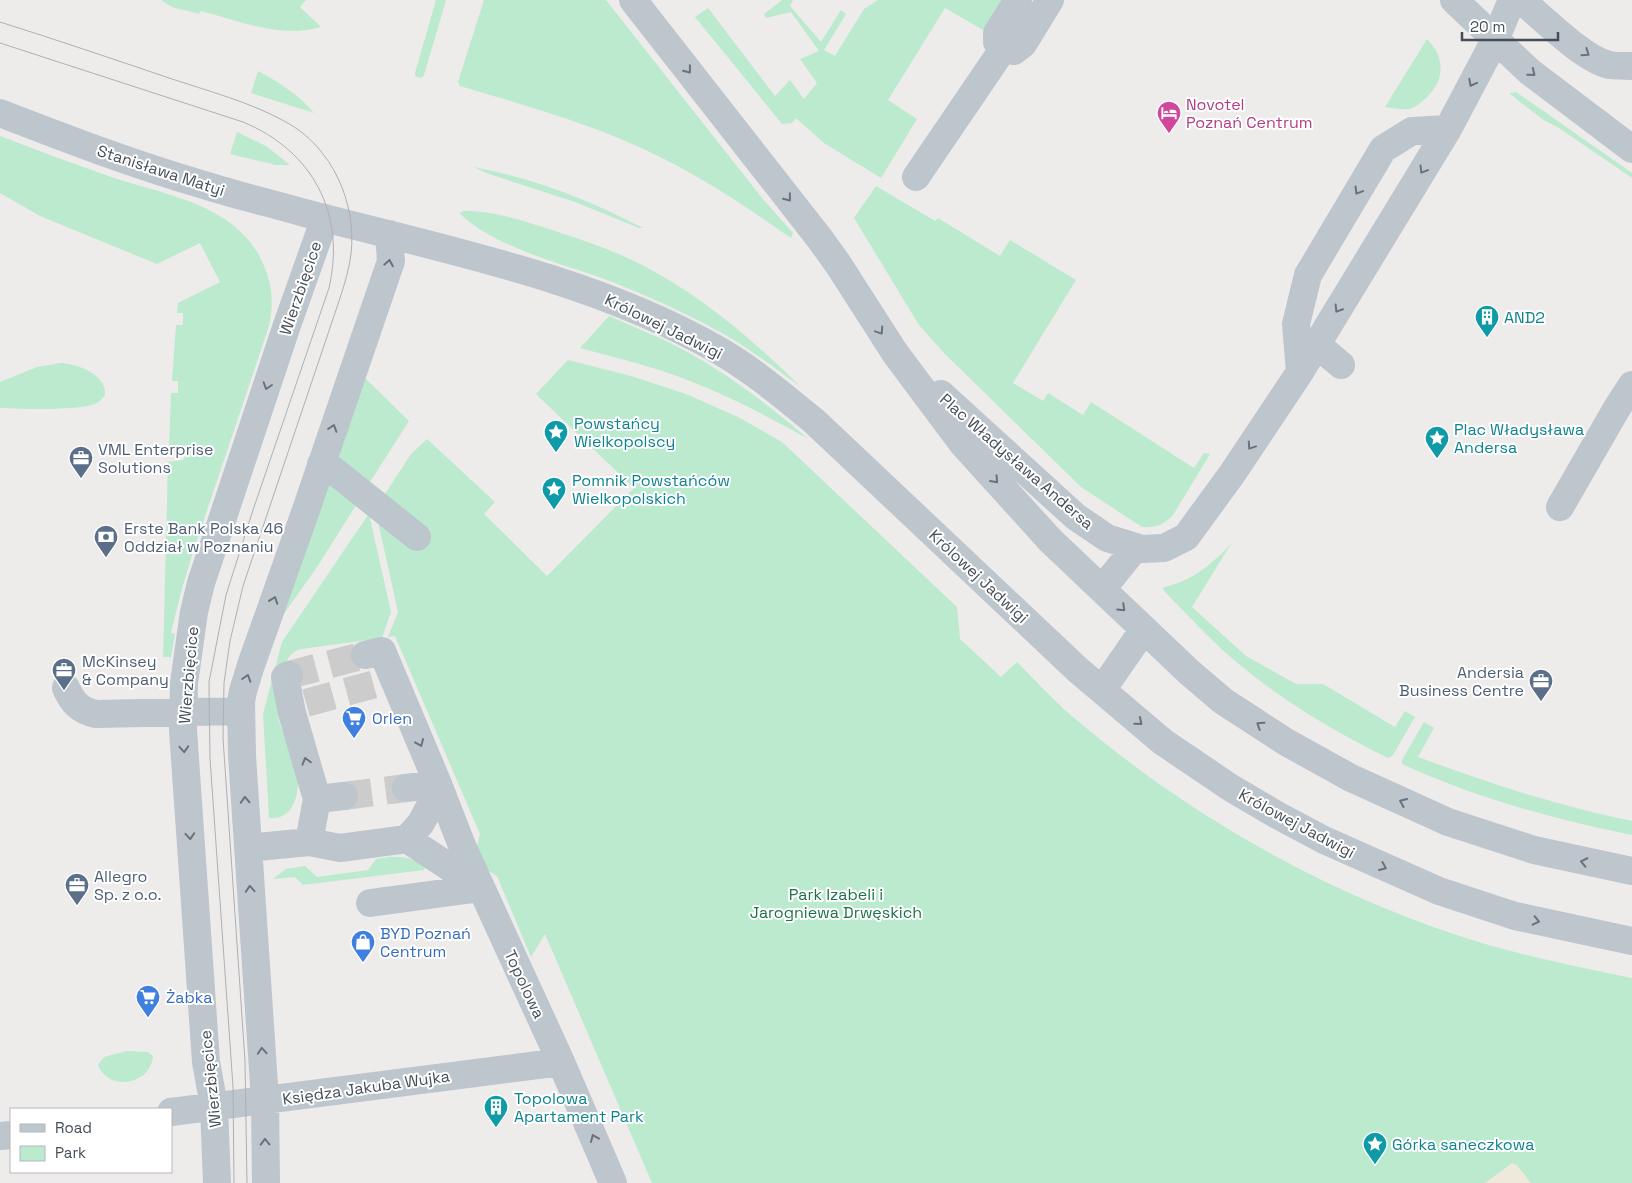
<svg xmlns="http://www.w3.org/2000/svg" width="1632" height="1183" font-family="'Space Grotesk',sans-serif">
  <rect width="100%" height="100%" fill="#eeebeb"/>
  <path fill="#bbeace" d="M161,0h145l-6,7 21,20c-40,12 -81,-6 -120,-16l-2,3 -27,-7z
    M436,0h10l-22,75 -3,3 -6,-2v-3z
    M484,0h122l156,198 31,35 -2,5c-51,-36 -103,-70 -161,-95 -55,-24 -113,-40 -170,-57l-2,-4z
    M782,0h11l-3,6 31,36 20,-32 5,4 -22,36 11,6 29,-47 14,-9h125l-20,30 -38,-22 -57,92 29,19 -36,59 -57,-35 -28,-25 -4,5 -10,1 -87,-107 13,-9 67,88 15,-16 14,19 13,-16 -17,-24 19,-8 -28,-39 -25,6 -2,-4z
    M1427,39c19,19 18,42 -2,60 -5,4 -10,9 -16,10 -8,1 -16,-1 -24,-2z
    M258,71c22,12 40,23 56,42l-63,-20z
    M1516,92l116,81v5l-73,-50 -17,-9 -33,-26z
    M237,132l29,14 24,19h-14l-46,-11z
    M0,136c37,14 74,28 111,41 57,19 132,28 155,94 7,18 7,36 3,55l-76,226 -12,40 -10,41 4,1 -4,23h-8l5,-195 15,-2 2,-4 -2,-5 -4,-2 -10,-1 2,-55h7v-12h-6l4,-56h7v-12h-6l1,-10 42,-21 -20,-39 -43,21 -117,-48 -40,-23z
    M473,167c60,11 117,33 170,61h-4l-64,-26 -86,-28z
    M876,186l59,35 3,-3 62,38 10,-16 66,40 -63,103 30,18 5,-8 35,22 8,-13 103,66 10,-15 6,1 -37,61c-9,10 -18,13 -31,12l-61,-40 -137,-134 -25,-28 -65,-107z
    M464,211c31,0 57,9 85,18 24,8 49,16 72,26 68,30 127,80 180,132 -24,-17 -47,-35 -72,-50 -35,-20 -72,-37 -109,-52 -52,-21 -121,-34 -161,-72z
    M609,316c18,8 35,15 53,23 53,25 101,61 145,99 -38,-21 -76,-41 -117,-57 -35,-14 -73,-23 -110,-33z
    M568,360l63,16 55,18 52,23 44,25 175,165 3,32 41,38 16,-15c18,18 36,38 56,55 122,104 266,184 419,229 46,13 93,22 140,32v205h-980l-107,-249 -14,23 -34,-81 -17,-10 -5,-12 5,-20 -85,-198 -7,1 10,-25 -21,-95 6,-20 28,-43 16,-15 68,63 -11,12 63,62 87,-88 -98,-94z
    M61,363c16,1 46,11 44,32 -2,3 -5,6 -8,8 -15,8 -78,6 -97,5v-26l37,-15z
    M363,376l46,45 -41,64 -32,-25z
    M326,482l32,20 -43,68 -32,45z
    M370,512v6l21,94 -9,26 -81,11c-6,2 -9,4 -12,8 -7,11 -13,52 -10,64 4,16 15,30 18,46 4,21 -1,54 -28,51l-6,-104 19,-72z
    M1231,544l-39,63 54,49 50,28h27l72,43 10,-16 10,6 -22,38 -5,3c-53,-26 -102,-55 -148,-93 -26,-21 -52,-50 -76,-74l-1,-3 2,-1c28,-7 46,-22 66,-43z
    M1424,722l10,6 -16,29c71,26 139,49 214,64v14c-79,-16 -156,-37 -230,-71v-4z
    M389,857c14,-1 24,2 36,9l-1,4 -121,15 -8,-8 -22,2 13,-10 19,-3 12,11 51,-7 8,-11z
    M126,1051l22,1 5,4c-2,29 -45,36 -55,9l6,-8z"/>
  <path fill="#efe9dc" d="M1512,1163l5,2 14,18h-46z"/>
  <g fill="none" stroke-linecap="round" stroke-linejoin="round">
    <path stroke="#cccccd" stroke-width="28" stroke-dasharray="28 14" stroke-linecap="butt" d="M289,675l76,-20
      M306,703l69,-19
      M344,796l62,-8"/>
    <path stroke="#bdc5cd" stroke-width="28" d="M633,0l187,239 18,25 57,89 68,91 87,96 139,132 34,29 63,41 65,36 97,44 86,28 98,21
      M1454,0l76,72 102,77
      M1521,0c22,18 61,58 88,65 7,1 16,1 23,1
      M1003,49l11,2 9,-7 27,-44
      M0,113c67,26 135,52 204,72 32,10 65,18 97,27 140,37 292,66 417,138 35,20 65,46 96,71l264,249 85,72 68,46 46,27 47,25 115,51 76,25 117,25
      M916,177l87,-128 -6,-7v-9l21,-33
      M1316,344l25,21
      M1300,372l-4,-48 12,-49 75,-126 29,-18 36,-2
      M941,394l135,123 31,21 35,11 22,-1 22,-11 46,-63 68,-102 148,-243 47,-89 17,-40
      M321,464l12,6 84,67
      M1560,507l57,-99 15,-23
      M1102,589l34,-42
      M289,675l-4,2 7,36 25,86 -8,43
      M66,688c7,15 13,22 30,26l144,-3
      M1102,690l42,-61
      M406,788l32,-4 25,64 98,214 52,121
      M317,799l27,-3
      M407,839l74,49
      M248,848l61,-6 31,6 67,-9 14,-16 10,-19 7,-20 -56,-133 -17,4
      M370,903l111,-15
      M171,1112l390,-50
      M0,1136l11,-1
      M217,1183l-3,-77 -8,-44 -23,-332 1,-47 10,-71 7,-29 86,-258 38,-107
      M266,1183l-1,-83 -23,-344 -1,-54 2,-11 8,-26 56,-158 84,-246 -2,-27"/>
    <path stroke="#aeb0b5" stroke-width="1" d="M0,22c57,18 113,37 169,56 39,13 81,24 117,44 46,25 71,81 65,132 -2,16 -7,32 -12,47l-96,285 -13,55 -6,42 -1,55 22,323 2,122
      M0,43l243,79c70,29 103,92 86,166l-76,222 -27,85 -17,87 1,76 23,329 1,96"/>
  </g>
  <defs><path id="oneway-chevron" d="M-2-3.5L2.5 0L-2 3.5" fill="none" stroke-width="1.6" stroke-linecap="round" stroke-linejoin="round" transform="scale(1.25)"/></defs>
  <g stroke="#69727a">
    <use href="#oneway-chevron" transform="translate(1586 53) rotate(34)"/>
    <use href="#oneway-chevron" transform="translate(688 70) rotate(52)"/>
    <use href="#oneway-chevron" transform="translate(1532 73) rotate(39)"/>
    <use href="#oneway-chevron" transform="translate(1472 83) rotate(118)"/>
    <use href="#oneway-chevron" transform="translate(1423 170) rotate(121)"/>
    <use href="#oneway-chevron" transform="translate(1358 191) rotate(121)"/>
    <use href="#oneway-chevron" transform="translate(788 198) rotate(52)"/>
    <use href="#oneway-chevron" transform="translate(389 263) rotate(-80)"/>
    <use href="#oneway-chevron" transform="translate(1338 309) rotate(122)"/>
    <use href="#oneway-chevron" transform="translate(880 331) rotate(56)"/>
    <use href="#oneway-chevron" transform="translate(267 386) rotate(108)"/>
    <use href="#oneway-chevron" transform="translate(333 428) rotate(-72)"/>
    <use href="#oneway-chevron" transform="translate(1251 446) rotate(124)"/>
    <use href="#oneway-chevron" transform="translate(995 480) rotate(48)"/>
    <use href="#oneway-chevron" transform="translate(274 600) rotate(-70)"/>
    <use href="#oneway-chevron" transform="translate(1122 608) rotate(44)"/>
    <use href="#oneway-chevron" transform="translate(247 678) rotate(-72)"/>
    <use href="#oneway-chevron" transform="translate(1139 722) rotate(40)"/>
    <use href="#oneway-chevron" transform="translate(1260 725) rotate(-147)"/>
    <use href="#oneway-chevron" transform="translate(420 743) rotate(67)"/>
    <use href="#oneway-chevron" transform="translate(184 749) rotate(86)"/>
    <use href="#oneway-chevron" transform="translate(306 761) rotate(-106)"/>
    <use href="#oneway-chevron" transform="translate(245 800) rotate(-93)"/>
    <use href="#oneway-chevron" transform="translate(1403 802) rotate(-156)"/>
    <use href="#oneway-chevron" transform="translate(190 836) rotate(86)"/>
    <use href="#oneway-chevron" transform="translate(1584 862) rotate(-168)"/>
    <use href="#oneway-chevron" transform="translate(1383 867) rotate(23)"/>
    <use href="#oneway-chevron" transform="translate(250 889) rotate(-94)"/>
    <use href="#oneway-chevron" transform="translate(1536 921) rotate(13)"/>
    <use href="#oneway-chevron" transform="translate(262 1051) rotate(-94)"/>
    <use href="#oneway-chevron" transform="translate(594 1138) rotate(-113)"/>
    <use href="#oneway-chevron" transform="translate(265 1142) rotate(-91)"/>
  </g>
  <defs>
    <symbol id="hotel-pin" viewBox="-11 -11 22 30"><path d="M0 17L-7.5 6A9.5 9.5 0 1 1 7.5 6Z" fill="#d1479c" stroke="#fff"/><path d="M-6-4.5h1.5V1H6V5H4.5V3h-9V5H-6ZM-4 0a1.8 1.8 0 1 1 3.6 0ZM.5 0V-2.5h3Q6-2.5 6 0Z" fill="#fff"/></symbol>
    <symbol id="building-pin" viewBox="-11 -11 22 30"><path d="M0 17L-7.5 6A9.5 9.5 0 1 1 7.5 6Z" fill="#0f9aa8" stroke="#fff"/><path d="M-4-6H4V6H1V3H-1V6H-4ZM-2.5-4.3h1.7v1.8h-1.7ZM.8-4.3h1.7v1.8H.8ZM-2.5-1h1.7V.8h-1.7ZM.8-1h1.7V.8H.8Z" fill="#fff"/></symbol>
    <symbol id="sight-pin" viewBox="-11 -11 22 30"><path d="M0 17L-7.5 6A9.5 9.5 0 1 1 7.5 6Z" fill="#0f9aa8" stroke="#fff"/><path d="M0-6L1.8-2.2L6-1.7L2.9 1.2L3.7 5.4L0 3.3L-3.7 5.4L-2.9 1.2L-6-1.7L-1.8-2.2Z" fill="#fff"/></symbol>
    <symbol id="office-pin" viewBox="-11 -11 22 30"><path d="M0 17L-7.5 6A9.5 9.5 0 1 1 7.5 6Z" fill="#5c6f8a" stroke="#fff"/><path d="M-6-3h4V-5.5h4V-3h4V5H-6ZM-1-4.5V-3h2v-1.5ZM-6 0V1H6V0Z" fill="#fff"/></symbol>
    <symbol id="bank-pin" viewBox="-11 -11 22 30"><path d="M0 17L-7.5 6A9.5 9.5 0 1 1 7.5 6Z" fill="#5c6f8a" stroke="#fff"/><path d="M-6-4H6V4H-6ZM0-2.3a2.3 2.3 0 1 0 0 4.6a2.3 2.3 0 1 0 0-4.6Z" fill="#fff"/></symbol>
    <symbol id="supermarket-pin" viewBox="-11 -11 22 30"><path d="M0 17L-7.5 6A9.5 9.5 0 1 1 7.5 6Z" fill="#3f7fe0" stroke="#fff"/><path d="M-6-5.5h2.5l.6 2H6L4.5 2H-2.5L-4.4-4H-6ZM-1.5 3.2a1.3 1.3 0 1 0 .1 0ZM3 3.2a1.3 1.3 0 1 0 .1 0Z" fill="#fff"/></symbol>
    <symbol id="shop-pin" viewBox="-11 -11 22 30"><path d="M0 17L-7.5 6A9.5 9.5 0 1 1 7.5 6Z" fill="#3f7fe0" stroke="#fff"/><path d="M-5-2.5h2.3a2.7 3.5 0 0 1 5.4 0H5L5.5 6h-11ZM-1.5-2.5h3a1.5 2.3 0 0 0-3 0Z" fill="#fff"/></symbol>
  </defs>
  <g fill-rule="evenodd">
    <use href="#hotel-pin" x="1155" y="99" width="28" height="38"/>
    <use href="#building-pin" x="1473" y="303" width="28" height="38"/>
    <use href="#sight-pin" x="542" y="418" width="28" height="38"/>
    <use href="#sight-pin" x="1423" y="424" width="28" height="38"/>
    <use href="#office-pin" x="67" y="444" width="28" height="38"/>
    <use href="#sight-pin" x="540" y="475" width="28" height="38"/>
    <use href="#bank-pin" x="92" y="523" width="28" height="38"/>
    <use href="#office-pin" x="50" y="656" width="28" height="38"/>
    <use href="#office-pin" x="1527" y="667" width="28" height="38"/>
    <use href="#supermarket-pin" x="340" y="704" width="28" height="38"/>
    <use href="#office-pin" x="63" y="871" width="28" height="38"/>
    <use href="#shop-pin" x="349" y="928" width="28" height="38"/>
    <use href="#supermarket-pin" x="134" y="983" width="28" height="38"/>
    <use href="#building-pin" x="482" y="1093" width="28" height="38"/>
    <use href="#sight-pin" x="1361" y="1130" width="28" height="38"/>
  </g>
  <g text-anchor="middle" stroke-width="4" stroke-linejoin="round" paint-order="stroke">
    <g font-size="16" fill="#b23c85" stroke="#fff" text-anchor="start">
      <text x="1186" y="110">Novotel<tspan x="1186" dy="18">Poznań Centrum</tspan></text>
    </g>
    <g font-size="16" fill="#454e57" stroke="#fff">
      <text transform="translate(161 170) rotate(18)" y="6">Stanisława Matyi</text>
      <text transform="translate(300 288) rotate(-71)" y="6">Wierzbięcice</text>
      <text transform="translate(664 326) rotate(26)" y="6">Królowej Jadwigi</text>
      <text transform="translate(1017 461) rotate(41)" y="6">Plac Władysława Andersa</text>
      <text transform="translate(979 576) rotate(43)" y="6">Królowej Jadwigi</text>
      <text transform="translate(188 675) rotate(-85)" y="6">Wierzbięcice</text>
      <text transform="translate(1297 823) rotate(28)" y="6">Królowej Jadwigi</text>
      <text transform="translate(525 984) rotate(65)" y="6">Topolowa</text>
      <text transform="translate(210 1079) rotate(-96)" y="6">Wierzbięcice</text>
      <text transform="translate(366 1087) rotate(-8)" y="6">Księdza Jakuba Wujka</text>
    </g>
    <g font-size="16" fill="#0d838f" stroke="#fff" text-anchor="start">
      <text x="1504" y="323">AND2</text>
      <text x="574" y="429">Powstańcy<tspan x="574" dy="18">Wielkopolscy</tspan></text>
      <text x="1454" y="435">Plac Władysława<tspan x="1454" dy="18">Andersa</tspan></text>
      <text x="572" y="486">Pomnik Powstańców<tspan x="572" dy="18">Wielkopolskich</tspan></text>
      <text x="514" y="1104">Topolowa<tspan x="514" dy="18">Apartament Park</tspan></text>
      <text x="1392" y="1150">Górka saneczkowa</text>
    </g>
    <g font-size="16" fill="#4e5e75" stroke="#fff" text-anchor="start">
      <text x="98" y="455">VML Enterprise<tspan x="98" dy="18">Solutions</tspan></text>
      <text x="124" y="534">Erste Bank Polska 46<tspan x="124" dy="18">Oddział w Poznaniu</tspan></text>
      <text x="82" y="667">McKinsey<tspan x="82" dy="18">&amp; Company</tspan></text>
      <text x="1524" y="678" text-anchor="end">Andersia<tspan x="1524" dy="18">Business Centre</tspan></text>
      <text x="94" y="882">Allegro<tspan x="94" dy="18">Sp. z o.o.</tspan></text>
    </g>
    <g font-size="16" fill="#366cbe" stroke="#fff" text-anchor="start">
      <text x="372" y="724">Orlen</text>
      <text x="380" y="939">BYD Poznań<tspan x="380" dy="18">Centrum</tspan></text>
      <text x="166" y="1003">Żabka</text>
    </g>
    <g font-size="16" fill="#1c7249" stroke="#fff">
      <text x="836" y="900">Park Izabeli i<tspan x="836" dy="18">Jarogniewa Drwęskich</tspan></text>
    </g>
  </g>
  <rect x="10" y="1108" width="162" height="65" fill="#ffffff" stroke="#b5b8bc"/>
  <rect x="20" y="1124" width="25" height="8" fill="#bdc5cd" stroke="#b5b8bc"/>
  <text x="55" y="1133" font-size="15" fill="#454e57">Road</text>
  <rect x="20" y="1146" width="25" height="15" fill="#bbeace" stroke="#b5b8bc"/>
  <text x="55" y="1158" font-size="15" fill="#454e57">Park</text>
  <path d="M1462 32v8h96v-8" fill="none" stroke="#454e57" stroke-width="2.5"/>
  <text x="1470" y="32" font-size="15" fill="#454e57" stroke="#ffffff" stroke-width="4" paint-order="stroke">20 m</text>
</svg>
